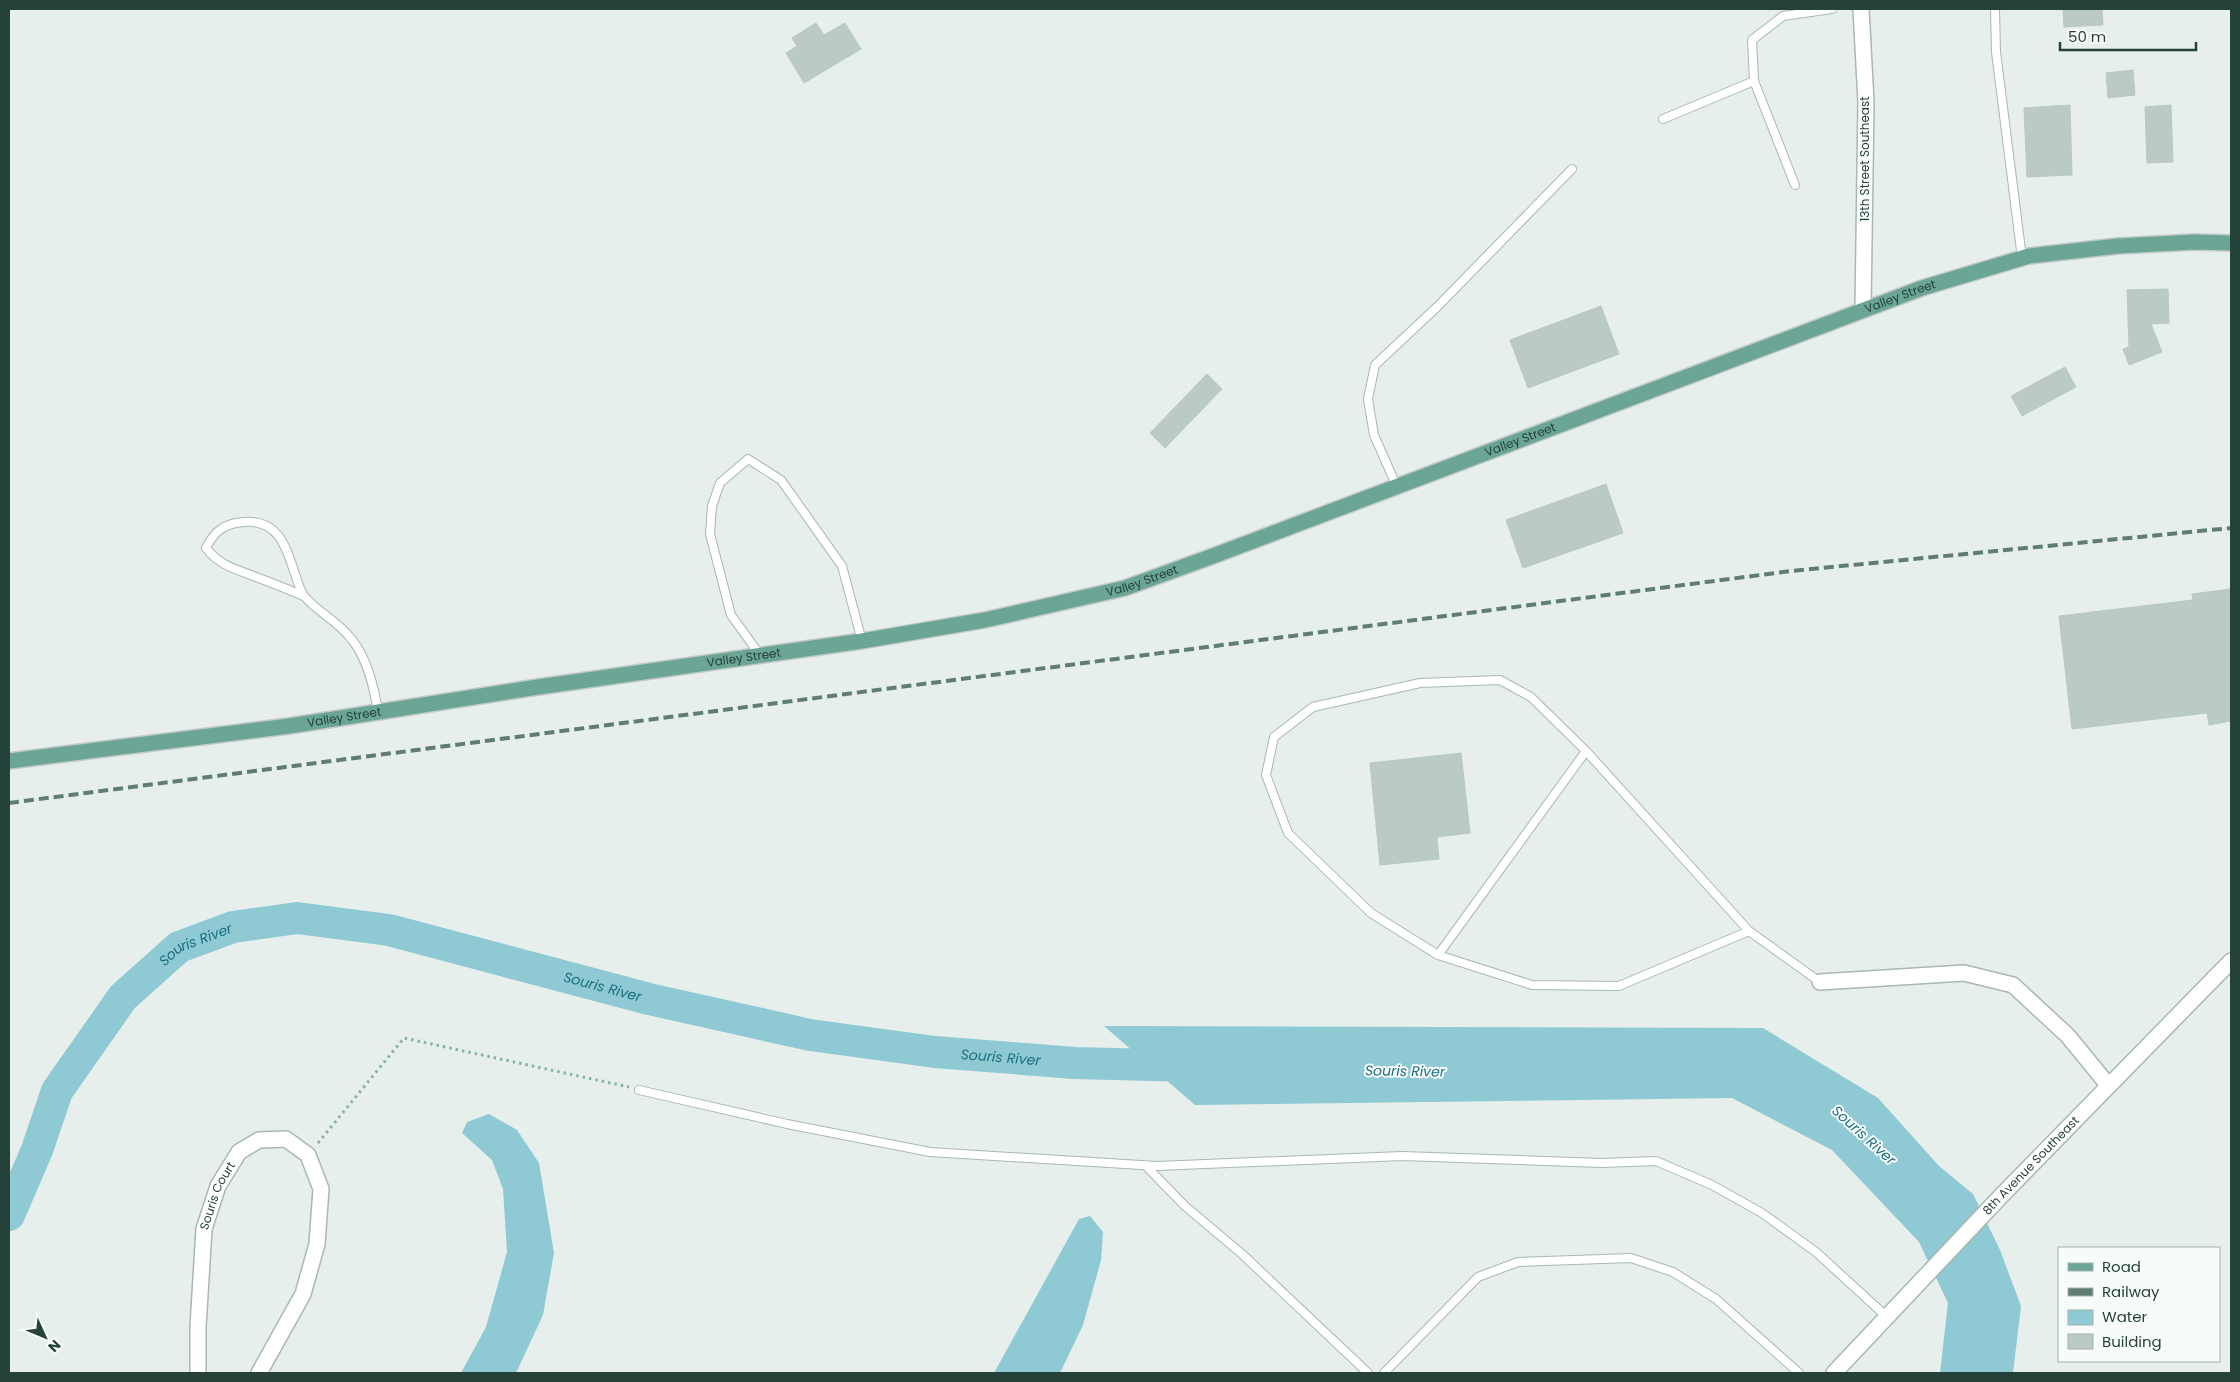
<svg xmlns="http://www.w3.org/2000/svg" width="2240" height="1382" font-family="Poppins,sans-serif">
  <rect width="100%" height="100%" fill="#e6efeb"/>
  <path fill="#8ec9d4" d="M1104,1026l659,2 115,70 61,68 34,28 27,56 21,56 -8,67h-73l8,-70 -29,-61 -87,-92 -100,-52 -537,7z
    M489,1114l28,16 22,33 15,90 -11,62 -27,58h-55l25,-46 21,-75 -4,-63 -11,-29 -30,-27 5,-11z
    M1090,1216l13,16 -2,28 -18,65 -23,48h-66l85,-154z"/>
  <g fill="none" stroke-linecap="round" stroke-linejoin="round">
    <path stroke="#8ec9d4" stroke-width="32" id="s1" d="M9,1215l28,-65 20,-59 66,-94 56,-50 54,-20 64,-9 92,12 260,69 161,36 125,17 139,11 119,3"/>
  </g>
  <path fill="#bbcac4" stroke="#b8c9c2" d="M2063,9h39l1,16 -39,2z
    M816,23l8,12 21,-12 16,26 -57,34 -18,-30 11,-7 -5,-8z
    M2133,70l2,25 -27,3 -2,-25z
    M2070,105l2,70 -45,2 -3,-69z
    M2171,105l2,57 -26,1 -2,-56z
    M2168,289l1,34 -18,1 11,28 -33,13 -6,-16 6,-2 -2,-57z
    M1601,306l18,48 -91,34 -18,-48z
    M2065,367l11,20 -54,29 -11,-20z
    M1207,374l15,15 -57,59 -15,-15z
    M1606,484l17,49 -100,35 -17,-48z
    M2231,589v132l-22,4 -2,-12 -135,16 -13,-113 134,-16 -1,-6z
    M1461,753l9,80 -33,4 2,22 -59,6 -10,-102z"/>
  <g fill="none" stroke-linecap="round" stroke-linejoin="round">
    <defs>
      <path id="service" d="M1995,9l1,43 26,206
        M1663,119l91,-38
        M1795,185l-41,-104 -2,-41 31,-24 49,-7
        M1397,487l-23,-52 -6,-36 7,-34 62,-58 135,-138
        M303,596c-15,-7 -31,-13 -47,-19 -20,-8 -36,-11 -50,-29 8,-16 18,-25 38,-26 37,-3 43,29 53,58 2,5 4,13 8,17 12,14 30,23 43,38 19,20 26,52 30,77
        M760,655l-29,-40 -21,-81 2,-28 8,-23 28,-24 33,21 61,86 20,75
        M1749,931l-130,55 -87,-1 -94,-30 -67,-42 -83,-80 -22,-58 8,-38 39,-30 107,-24 80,-3 31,17 55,54 163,180 71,51
        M1438,955l148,-204
        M639,1090l148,34 143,28 227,14 245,-10 200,7 54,-2 56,24 50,28 54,39 71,65
        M1145,1165l40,41 57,48 126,119
        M1384,1373l94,-96 40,-15 113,-4 42,14 43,27 83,74"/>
      <g id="minor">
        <path d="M1820,982l144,-9 49,12 55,51 40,49"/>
        <path id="s2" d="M198,1373v-46l6,-98 14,-43 21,-34 20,-12 27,-1 22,16 13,34 -4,55 -14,50 -44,79"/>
      </g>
      <g id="tertiary">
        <path d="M1861,9l5,93 -3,207"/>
        <path id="s3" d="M1834,1373l167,-177 230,-235"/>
      </g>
      <g id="primary">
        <path id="s4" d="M9,761l280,-35 249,-39 324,-46 123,-21 140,-32 88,-32 709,-268 107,-32 89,-10 77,-4 36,1"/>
      </g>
    </defs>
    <use href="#service" stroke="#a8b8b2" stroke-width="10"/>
    <use href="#minor" stroke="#a8b8b2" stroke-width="18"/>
    <use href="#tertiary" stroke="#a8b8b2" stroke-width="18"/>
    <use href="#primary" stroke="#c2cac8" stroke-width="18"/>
    <path stroke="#86b3a5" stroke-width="3" stroke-dasharray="2.5 4" stroke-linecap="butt" d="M318,1143l86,-105 225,49"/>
    <use href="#service" stroke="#fff" stroke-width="8"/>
    <use href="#minor" stroke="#fff" stroke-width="15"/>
    <use href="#tertiary" stroke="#fff" stroke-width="15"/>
    <use href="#primary" stroke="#6aa596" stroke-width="15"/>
    <path stroke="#5f7d75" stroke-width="4" stroke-dasharray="10 5" stroke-linecap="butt" d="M9,803l1782,-232 440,-43"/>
  </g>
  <g text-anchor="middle" stroke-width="4" stroke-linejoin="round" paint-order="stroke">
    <g font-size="12" fill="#24423a" stroke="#f7fbf9">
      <text transform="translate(1865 159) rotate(-90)" y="4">13th Street Southeast</text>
      <text dy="4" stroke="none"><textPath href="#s4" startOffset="1958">Valley Street</textPath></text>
      <text dy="4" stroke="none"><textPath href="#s4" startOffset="1552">Valley Street</textPath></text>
      <text dy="4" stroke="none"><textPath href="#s4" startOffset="1148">Valley Street</textPath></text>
      <text dy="4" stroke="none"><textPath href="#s4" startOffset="742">Valley Street</textPath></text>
      <text dy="4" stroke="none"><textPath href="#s4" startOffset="338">Valley Street</textPath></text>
      <text dy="4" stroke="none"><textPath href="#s3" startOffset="286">8th Avenue Southeast</textPath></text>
      <text dy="4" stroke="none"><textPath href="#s2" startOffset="180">Souris Court</textPath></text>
    </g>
    <g font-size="14" font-style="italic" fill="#1c6f80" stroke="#f7fbf9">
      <text dy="5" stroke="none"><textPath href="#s1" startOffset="339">Souris River</textPath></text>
      <text dy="5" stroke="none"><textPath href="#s1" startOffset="759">Souris River</textPath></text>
      <text dy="5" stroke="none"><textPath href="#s1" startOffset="1164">Souris River</textPath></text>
      <text transform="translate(1405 1071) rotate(1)" y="5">Souris River</text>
      <text transform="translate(1864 1135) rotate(42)" y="5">Souris River</text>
    </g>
  </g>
  <rect width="2240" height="1382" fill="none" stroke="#24423a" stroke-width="20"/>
  <rect x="2058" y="1247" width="162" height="115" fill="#f7fbf9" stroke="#a3b1ad"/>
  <rect x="2068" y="1263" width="25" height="8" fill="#6aa596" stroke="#a3b1ad"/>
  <text x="2102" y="1272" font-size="15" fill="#24423a">Road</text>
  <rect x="2068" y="1288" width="25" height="8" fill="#5f7d75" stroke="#a3b1ad"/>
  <text x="2102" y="1297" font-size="15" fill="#24423a">Railway</text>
  <rect x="2068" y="1310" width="25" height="15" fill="#8ec9d4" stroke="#a3b1ad"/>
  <text x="2102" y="1322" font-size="15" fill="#24423a">Water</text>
  <rect x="2068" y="1334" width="25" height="15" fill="#bbcac4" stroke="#a3b1ad"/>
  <text x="2102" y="1347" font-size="15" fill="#24423a">Building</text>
  <g transform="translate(45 1337) rotate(134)" stroke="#f7fbf9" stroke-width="4" paint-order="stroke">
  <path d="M0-4L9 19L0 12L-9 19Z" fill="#24423a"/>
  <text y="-8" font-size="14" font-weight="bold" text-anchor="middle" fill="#24423a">N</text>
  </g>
  <path d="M2060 42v8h136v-8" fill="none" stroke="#24423a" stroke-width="2.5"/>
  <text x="2068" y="42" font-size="15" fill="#24423a" stroke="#f7fbf9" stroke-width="4" paint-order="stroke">50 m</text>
</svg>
